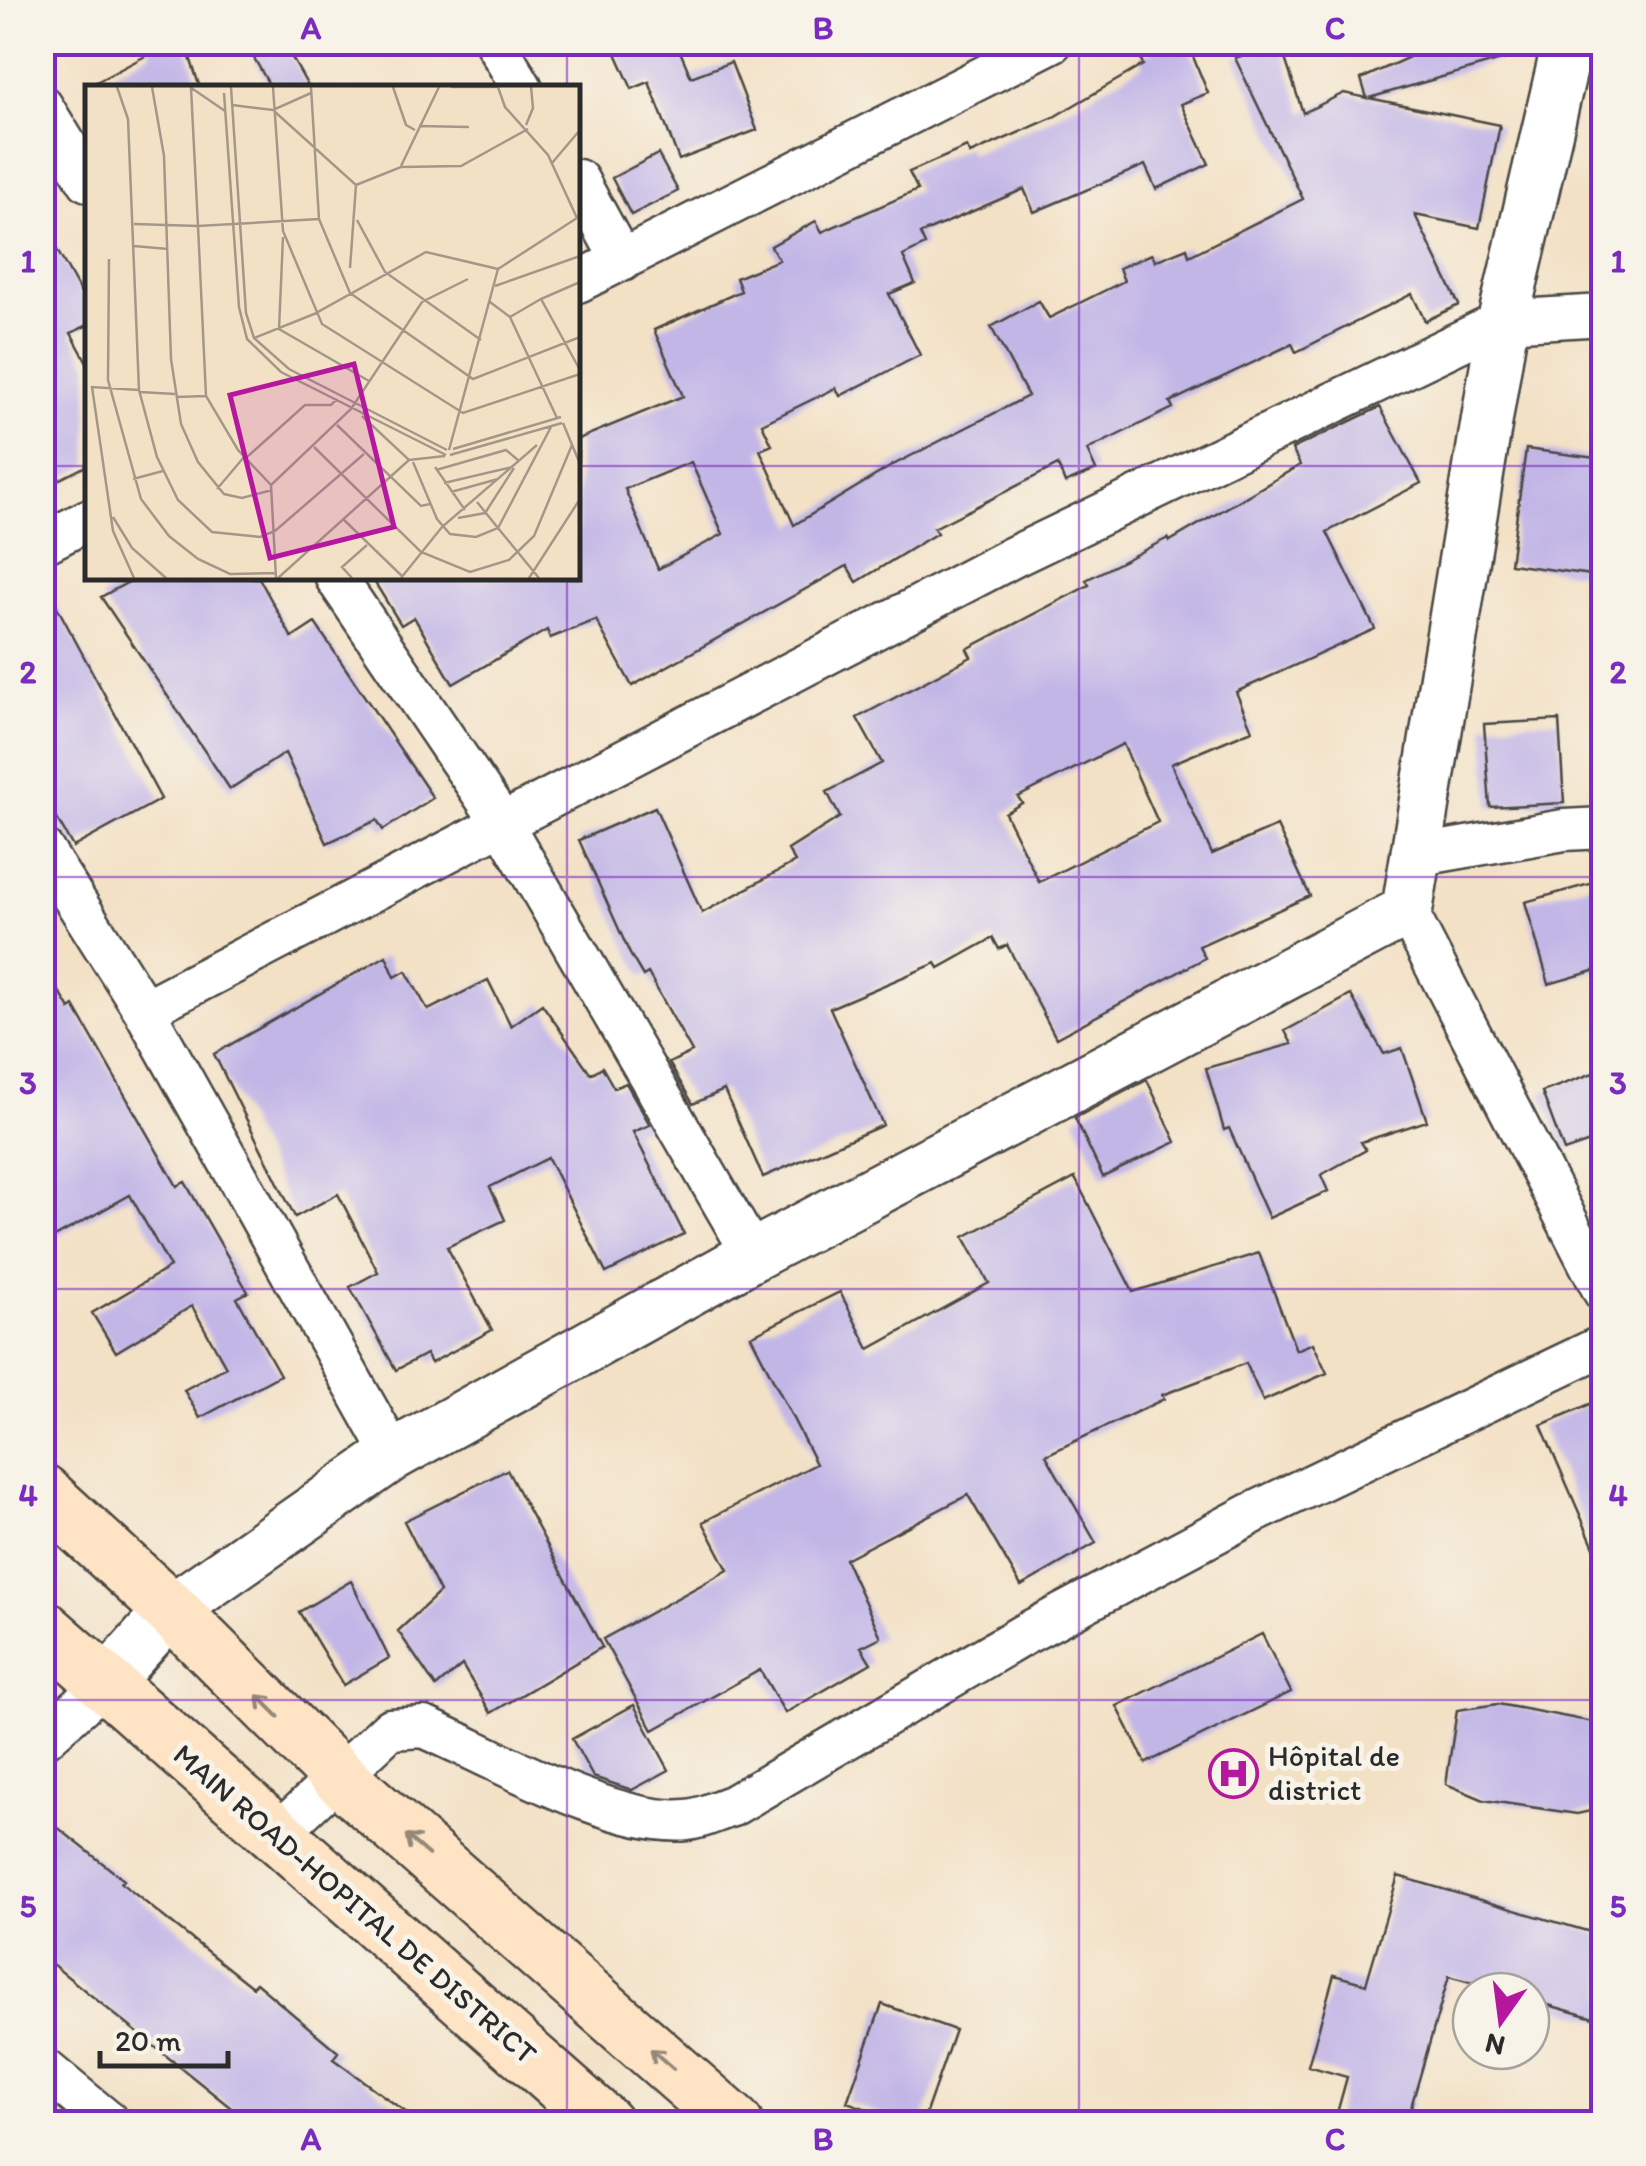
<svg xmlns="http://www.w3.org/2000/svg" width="1646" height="2166" font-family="Itim,sans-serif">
  <rect width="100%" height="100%" fill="#f7f3e8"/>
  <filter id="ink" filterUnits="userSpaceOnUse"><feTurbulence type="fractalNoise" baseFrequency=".01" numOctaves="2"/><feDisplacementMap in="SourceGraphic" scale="20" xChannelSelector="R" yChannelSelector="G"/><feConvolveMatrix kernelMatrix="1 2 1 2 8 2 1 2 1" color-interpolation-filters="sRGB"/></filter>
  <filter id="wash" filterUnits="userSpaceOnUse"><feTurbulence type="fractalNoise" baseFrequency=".0048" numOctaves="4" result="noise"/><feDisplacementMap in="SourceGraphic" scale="40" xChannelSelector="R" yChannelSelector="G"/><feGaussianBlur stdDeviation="2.25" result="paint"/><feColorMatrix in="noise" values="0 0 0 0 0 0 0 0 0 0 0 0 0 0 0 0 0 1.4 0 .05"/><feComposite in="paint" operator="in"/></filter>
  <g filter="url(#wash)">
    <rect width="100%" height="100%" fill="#f3e1c6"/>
    <g id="blocks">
      <path fill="#c2b6e7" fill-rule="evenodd" d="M147,42h38l15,46h-115l66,-35z
        M245,42h38l26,46h-38z
        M611,42h65l15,35 40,-15 26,68 -78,30 -30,-78 -17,7z
        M1175,42h12l21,51 -27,11 28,60 -53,25 -11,-24 -111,47 -10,-23 -104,45 5,11 -22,11 12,27 -26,11 31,61 -80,41 -4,-8 -74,36 10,21 -12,5 34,75 99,-60 135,-69 -37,-69 48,-26 10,17 75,-37 -5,-13 33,-14 3,7 32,-13 2,8 114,-57 -68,-141 45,-15 23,70 41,-20 23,5 -6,-19 81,-37h86l1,10 -160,46 131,27 -21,103 -64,-13 44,90 -34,16 -13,-27 -116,58 -4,-8 -122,58 3,6 -86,42 9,20 -31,13 -7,-18 -124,63 3,5 -80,49 -10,-16 -215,120 -36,-66 -46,18 -3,-8 -94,54 -39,-67 -13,8 -29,-47h206v-139l105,-43 -29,-66 87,-39 -5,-13 43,-18 -8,-14 45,-25 6,11 96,-42 -9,-18 58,-25 3,7 82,-36 91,-53 -3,-9zM691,462l32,72 -65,35 -33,-80z
        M658,154l20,37 -47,24 -19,-37z
        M42,223l46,83v19l-17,8 17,31v101l-46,23z
        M1380,407l41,76 -94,49 48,97 -139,63 16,38 -81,34 41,90 65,-28 33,70 -111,50 6,12 -149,80 -49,-93 -8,4 -6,-11 -54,30 -3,-5 -106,45 53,117 -120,52 -39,-87 -31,14 -24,-41 23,-11 -44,-79 -5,3 -13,-22 -51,-114 76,-33 47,106 93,-51 -7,-12 52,-33 -13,-25 55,-29 -25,-45 114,-61 -4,-8 122,-64 -3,-5 82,-42 2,3 130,-76 -8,-16zM1123,744l35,78 -119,60 -34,-69 17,-10 -4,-6z
        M1526,449l78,10 -4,117 -90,-12z
        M136,578h123l33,60 23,-15 118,175 -50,32 -6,-10 -50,23 -42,-90 -55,36 -129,-192z
        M42,579l119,220 -88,48 -31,-55z
        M1559,720l5,83 -74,4 -6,-83z
        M1604,880v88l-55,16 -24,-82z
        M386,956l9,21 11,-6 22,39 60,-30 23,46 31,-22 49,70 11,-7 12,21 12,-5 24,42 -17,7 51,102 -78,39 -58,-115 -58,29 15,33 -58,27 45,83 -61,33 -5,-9 -30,16 -46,-83 28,-15 -40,-78 -43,23 -81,-163z
        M42,964l28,45 4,-3 103,180 8,-4 63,110 -11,6 43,77 -80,43 -16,-28 42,-23 -34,-61 -76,46 -24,-39 78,-46 -40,-72 -88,49z
        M1351,995l33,59 18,-6 25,73 -66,21 5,8 -45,25 7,16 -59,27 -40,-90 -5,2 -18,-62 86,-24 -7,-13z
        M1604,1069v68l-40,14 -22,-59z
        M1147,1080l29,62 -73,35 -28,-59z
        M1075,1178l58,114 126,-39 37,97 17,-7 14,30 -64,28 -17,-38 -84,32 2,4 -118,56 50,88 -75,43 -53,-91 -123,64 36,78 -20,10 10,16 -86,50 -25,-43 -107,60 -50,-91 125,-69 -25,-48 113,-58 -65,-128 89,-44 29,57 120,-66 -25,-46z
        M1604,1398v172l-63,-145z
        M507,1470l95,177 -111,66 -29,-48 -26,22 -38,-56 42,-39 -36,-71z
        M351,1581l38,77 -46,27 -44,-73z
        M1262,1634l29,58 -145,71 -29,-57z
        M1498,1704l106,20v84l-27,6 -93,-14 -38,-16 11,-74z
        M634,1705l35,65 -37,20 -39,-13 -21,-38z
        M42,1815l82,65 -3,3 131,104 4,-4 82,69 -5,7 89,65h-171l-209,-168z
        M1398,1876l206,60v85l-73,-21v-9h-29l-53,-15 -43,148h-72l13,-47 -39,-11 26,-91 32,9z
        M882,2004l73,26 -33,94h-13l-62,-22z"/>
    </g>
  </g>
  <g filter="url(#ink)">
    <use href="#blocks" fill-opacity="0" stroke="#494642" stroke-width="2.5"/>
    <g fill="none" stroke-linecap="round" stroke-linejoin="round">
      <defs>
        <path id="minor" d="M495,42l27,46
          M42,106l46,75
          M578,180l44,81
          M578,282l474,-240
          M42,544l46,-24
          M336,578l165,243 252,434
          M42,848l102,162 249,445
          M1415,856l149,-26 40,-2
          M1407,911l197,381
          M144,1010l869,-453 490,-236 101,-6
          M42,1740l64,-57
          M275,1836l115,-107 34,-2c69,30 190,100 263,93 15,-1 31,-10 45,-14l291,-171 230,-122 351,-168
          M42,2067l69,57"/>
        <path id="tertiary" d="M106,1683l65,-73 222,-155 360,-200 654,-344 96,-590 65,-279"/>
        <path id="secondary" d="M42,1492l129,118 166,165 398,349
          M42,1627l563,497"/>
      </defs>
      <use href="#minor" stroke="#494642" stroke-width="45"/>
      <use href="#tertiary" stroke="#494642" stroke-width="55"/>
      <use href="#secondary" stroke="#494642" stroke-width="60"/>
      <use href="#minor" stroke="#fff" stroke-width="40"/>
      <use href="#tertiary" stroke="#fff" stroke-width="50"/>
      <use href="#secondary" stroke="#fee4c5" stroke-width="55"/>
    </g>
    <defs><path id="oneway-shaft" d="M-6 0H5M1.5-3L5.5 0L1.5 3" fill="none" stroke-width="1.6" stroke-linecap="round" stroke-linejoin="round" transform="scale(2.5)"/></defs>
    <g stroke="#948878">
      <use href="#oneway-shaft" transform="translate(268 1706) rotate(-135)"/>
      <use href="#oneway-shaft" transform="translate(417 1845) rotate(-139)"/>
      <use href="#oneway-shaft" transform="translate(662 2059) rotate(-139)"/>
    </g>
  </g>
  <path fill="none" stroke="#7b2cbf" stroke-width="2.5" stroke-opacity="0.55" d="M567,42v46M1079,42v2082M42,466h46M578,466h1026M567,578v1546M42,877h1562M42,1289h1562M42,1700h1562"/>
  <defs>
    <symbol id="hospital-ring" viewBox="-11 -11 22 22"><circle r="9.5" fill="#f7f3e8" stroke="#b5179e" stroke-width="1.5"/><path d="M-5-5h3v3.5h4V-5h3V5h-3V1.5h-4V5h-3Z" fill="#b5179e"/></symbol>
  </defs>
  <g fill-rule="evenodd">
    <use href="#hospital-ring" x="1206" y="1746" width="55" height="55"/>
  </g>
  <g text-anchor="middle" stroke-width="10" stroke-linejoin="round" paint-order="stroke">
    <g font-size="30" fill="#2b2b2b" stroke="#f7f3e8" text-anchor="start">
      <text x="1268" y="1766">Hôpital de<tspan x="1268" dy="34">district</tspan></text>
    </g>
    <g font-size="30" fill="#2b2b2b" stroke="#f7f3e8">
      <text transform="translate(355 1904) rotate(41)" y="10">MAIN ROAD-HOPITAL DE DISTRICT</text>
    </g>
  </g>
  <g transform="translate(85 85)">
    <rect width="495" height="495" fill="#f3e1c6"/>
    <path fill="none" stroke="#a39888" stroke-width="2.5" d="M32,2l11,32 11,271 18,67 21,43 34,32 48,5 15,-6 89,-77M67,2l12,69 7,203 10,65 17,38 26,32 18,4 30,-8M105,2l35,24M146,2l15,226 8,25 35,31 158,81M188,2l10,144 39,93 141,89 117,-39M226,2l8,132 31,74 123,86 107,-42M308,2l13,38 9,5M366,2h46M413,2l7,20 43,48 29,63M106,3l7,138 121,-7M139,8l15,214 8,32 34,33 165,83M147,20l41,5 38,-17M189,26l82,74 -6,83M441,40l7,-17 -2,-21M334,41l50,1M467,78l28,-33M316,81l38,-79M271,100l45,-18 60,-1 67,-37M272,135l28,52 96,68M49,139l64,2 8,170 32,54 33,35M198,152l-4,92 90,52M49,161l34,3M24,174l-1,121 33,119 28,37 29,23 32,15 46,-1M413,184l79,-51M410,201l85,-30M456,214l39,-17M405,217l20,15 47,101M425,232l31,-18 39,71M169,253l60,-24 112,-62 72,17 -49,181M55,307l35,2M91,312l30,-1M277,331l47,44 36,-4M478,338l17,41M252,340l84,81 9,-2M229,362l107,105 49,20 39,-12 25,-24 38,-91M368,364l108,-32M365,370l112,-32M162,372l58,-52h26l6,-6M328,377l24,57 13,15 26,3 22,-9 -21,-26M350,382l30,43M351,385l70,-20 13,11M48,394l30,-8M359,398l68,-16M132,404l27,-32M366,407l47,-13M28,432l19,31 34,30M373,433l27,-5 29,-45M258,434l60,58M49,493l-21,-47 -21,-144 47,3M191,493l-5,-93 80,-76 71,-107 46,-23M193,493l131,-118M267,493l-10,-11 25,-22M316,493l41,-51 95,-82M444,493l51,-79M454,493l-41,-50 53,-101"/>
    <path fill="#b5179e" fill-opacity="0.15" stroke="#b5179e" stroke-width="5" d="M269,279l40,163 -124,31 -40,-163z"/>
    <rect width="495" height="495" fill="none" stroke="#2b2b2b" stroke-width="5"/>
  </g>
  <rect width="1646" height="2166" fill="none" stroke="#f7f3e8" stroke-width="110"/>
  <g transform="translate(1501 2021) rotate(194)"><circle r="48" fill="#f7f3e8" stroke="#a5a39c" stroke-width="2.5"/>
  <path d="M0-8L18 38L0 25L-18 38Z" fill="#b5179e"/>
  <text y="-15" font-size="28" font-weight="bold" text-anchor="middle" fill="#2b2b2b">N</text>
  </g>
  <path d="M100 2051v15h128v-15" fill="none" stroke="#2b2b2b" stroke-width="5"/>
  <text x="115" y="2051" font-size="30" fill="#2b2b2b" stroke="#f7f3e8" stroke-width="8" paint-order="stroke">20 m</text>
  <rect x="55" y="55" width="1536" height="2056" fill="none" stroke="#7b2cbf" stroke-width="4"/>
  <g font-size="32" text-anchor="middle" font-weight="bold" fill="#7b2cbf">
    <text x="311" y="39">A</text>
    <text x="823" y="39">B</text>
    <text x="1335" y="39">C</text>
    <text x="28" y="272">1</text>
    <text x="1618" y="272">1</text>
    <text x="28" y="683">2</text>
    <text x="1618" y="683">2</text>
    <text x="28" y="1094">3</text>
    <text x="1618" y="1094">3</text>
    <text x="28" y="1506">4</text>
    <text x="1618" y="1506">4</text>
    <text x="28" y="1917">5</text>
    <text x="1618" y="1917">5</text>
    <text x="311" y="2150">A</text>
    <text x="823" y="2150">B</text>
    <text x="1335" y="2150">C</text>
  </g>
</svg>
